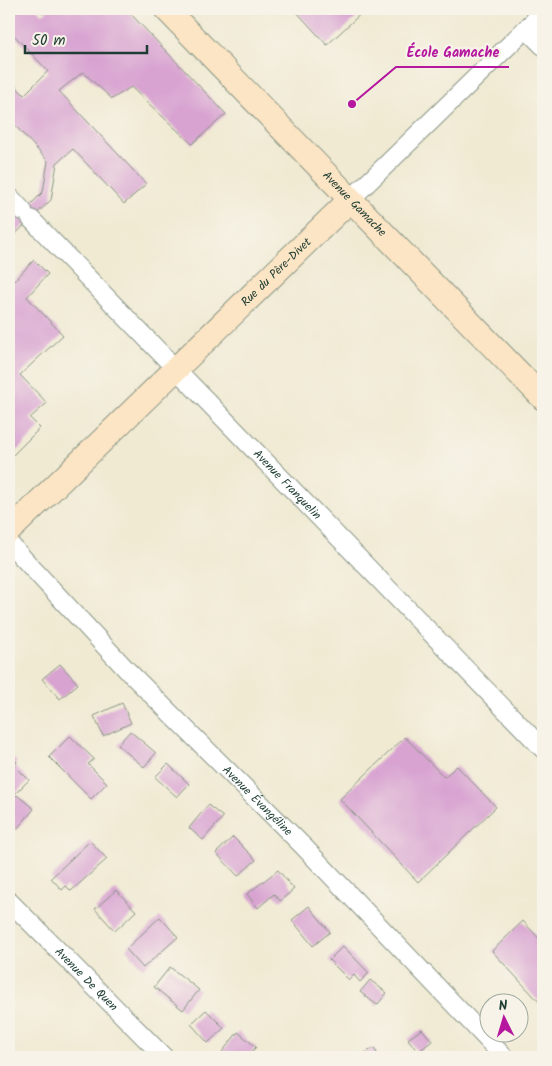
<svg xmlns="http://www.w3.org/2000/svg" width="552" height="1066" font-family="Kalam,sans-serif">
  <rect width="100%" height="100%" fill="#f7f3e8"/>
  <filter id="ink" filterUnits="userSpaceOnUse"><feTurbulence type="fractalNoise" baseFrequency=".02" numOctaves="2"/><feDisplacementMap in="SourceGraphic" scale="10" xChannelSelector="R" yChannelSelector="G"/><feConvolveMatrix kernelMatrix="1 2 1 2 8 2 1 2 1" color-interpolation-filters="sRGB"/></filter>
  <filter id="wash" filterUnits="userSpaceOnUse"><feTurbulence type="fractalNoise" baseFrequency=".0096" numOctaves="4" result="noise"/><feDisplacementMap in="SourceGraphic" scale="20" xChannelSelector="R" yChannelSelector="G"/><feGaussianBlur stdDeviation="1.12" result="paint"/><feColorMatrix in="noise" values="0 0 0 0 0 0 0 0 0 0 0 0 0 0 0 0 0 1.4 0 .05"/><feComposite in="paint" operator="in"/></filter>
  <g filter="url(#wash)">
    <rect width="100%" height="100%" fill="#f0ead3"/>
    <g id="blocks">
      <path fill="#d8a3d1" d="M9,9h28l6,5 6,-5h77l100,105 -34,30 -61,-57 -19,12 -29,-27 -24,19 87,93 -22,20 -51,-55 -16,14 -6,37 -42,40v-22l4,4 30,-30 5,-31 -39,-42v-40l15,16 24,-24 -39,-41z
        M294,9h72l-39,36z
        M34,260l14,14 -21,23 36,38 -43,40 27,28 -17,15 10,10 -31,31v-184l5,6z
        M60,664l18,20 -18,15 -18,-20z
        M122,703l9,20 -28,13 -9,-20z
        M130,731l26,22 -12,14 -26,-22z
        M70,736l24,23 -6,5 19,19 -16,16 -42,-42z
        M405,737l39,40 13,-11 39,41 -78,75 -78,-83z
        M9,754l8,8 -3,3 15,15 -20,20z
        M168,764l21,20 -12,13 -22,-20z
        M17,795l17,14 -18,21 -7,-6v-19z
        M208,805l15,12 -20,23 -14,-12z
        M233,837l23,23 -18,16 -22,-23z
        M90,841l17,18 -36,32 -5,-5 -4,4 -11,-12z
        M278,870l16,19 -14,12 -6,-7 -16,14 -11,-14z
        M116,890l20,21 -21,20 -20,-22z
        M309,906l21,26 -17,14 -21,-26z
        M160,917l18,20 -35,31 -17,-19z
        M523,921l20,22v63l-51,-55z
        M343,946l26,27 -9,9 -6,-7 -5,5 -20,-20z
        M170,967l29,23 -16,20 -29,-23z
        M370,980l17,13 -10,12 -17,-13z
        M206,1010l18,18 -16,15 -17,-19z
        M422,1029l10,12 -14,11 -10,-13z
        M238,1032l18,15 -9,10h-29z
        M374,1048l5,9h-22z"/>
    </g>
  </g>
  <g filter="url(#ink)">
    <use href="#blocks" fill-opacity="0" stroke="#889484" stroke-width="1"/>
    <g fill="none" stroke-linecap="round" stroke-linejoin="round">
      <defs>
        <g id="street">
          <path d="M526,29l17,17"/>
          <path d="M9,196l14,15"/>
          <path d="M350,200l193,-188"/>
          <path id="s1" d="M31,219l512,530"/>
          <path id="s2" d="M9,543l117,126 178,178 200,210"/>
          <path id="s3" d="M9,901l155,156"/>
        </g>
        <g id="secondary">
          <path id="s4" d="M166,9l377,389"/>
          <path id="s5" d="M9,531l341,-331"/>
        </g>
      </defs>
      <use href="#street" stroke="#889484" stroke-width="20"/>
      <use href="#secondary" stroke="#889484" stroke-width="26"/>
      <use href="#street" stroke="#fff" stroke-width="18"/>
      <use href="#secondary" stroke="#fce5c4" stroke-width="24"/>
    </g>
  </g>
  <g text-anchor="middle" stroke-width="4.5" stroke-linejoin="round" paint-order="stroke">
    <g font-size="12" fill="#1f3d34" stroke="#f7f3e8">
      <text dy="4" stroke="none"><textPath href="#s4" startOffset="271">Avenue Gamache</textPath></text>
      <text dy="4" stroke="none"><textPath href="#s5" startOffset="372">Rue du Père-Divet</textPath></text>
      <text dy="4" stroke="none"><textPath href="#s1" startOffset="369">Avenue Franquelin</textPath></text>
      <text dy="4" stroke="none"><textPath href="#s2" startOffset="358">Avenue Évangéline</textPath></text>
      <text dy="4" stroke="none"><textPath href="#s3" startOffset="110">Avenue De Quen</textPath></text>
    </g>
  </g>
  <path fill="none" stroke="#b5179e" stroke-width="2" d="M352 104L396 67H509"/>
  <circle fill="#b5179e" stroke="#f7f3e8" stroke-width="2" cx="352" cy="104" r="5"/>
  <g font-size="14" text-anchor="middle" font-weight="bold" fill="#b5179e" stroke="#f7f3e8" stroke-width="4.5" stroke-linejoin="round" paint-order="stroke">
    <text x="453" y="57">École Gamache</text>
  </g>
  <rect width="552" height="1066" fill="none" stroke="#f7f3e8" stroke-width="30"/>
  <g transform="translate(504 1018) rotate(355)"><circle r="24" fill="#f7f3e8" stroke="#a1aaa0"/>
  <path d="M0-4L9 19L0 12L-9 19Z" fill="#b5179e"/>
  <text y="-8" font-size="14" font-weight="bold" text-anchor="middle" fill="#1f3d34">N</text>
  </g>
  <path d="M25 45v8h122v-8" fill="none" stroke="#1f3d34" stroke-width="2.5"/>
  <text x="32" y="45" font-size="15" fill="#1f3d34" stroke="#f7f3e8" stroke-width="4" paint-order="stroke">50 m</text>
</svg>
